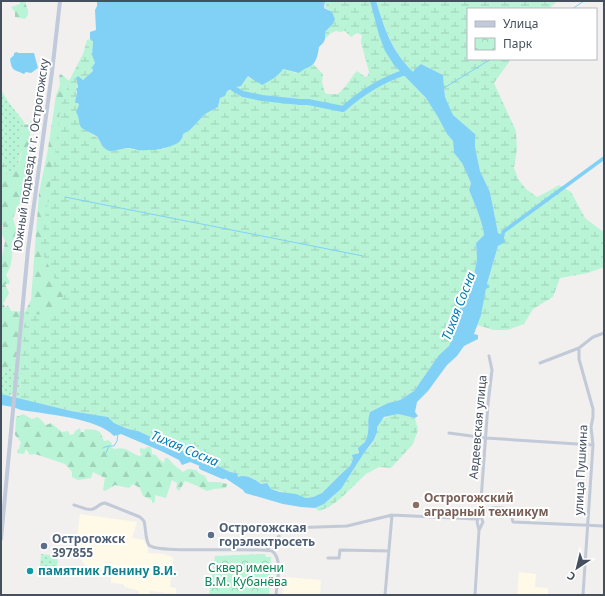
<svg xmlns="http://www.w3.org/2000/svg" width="605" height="596" font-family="'Noto Sans',sans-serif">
  <defs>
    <pattern id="grass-dots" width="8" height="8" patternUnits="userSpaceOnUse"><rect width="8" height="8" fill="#b9f4d6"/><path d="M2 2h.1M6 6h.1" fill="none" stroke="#a0d3ba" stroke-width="1.8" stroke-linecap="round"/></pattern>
    <pattern id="forest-firs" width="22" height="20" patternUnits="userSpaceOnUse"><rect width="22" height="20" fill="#b9f4d6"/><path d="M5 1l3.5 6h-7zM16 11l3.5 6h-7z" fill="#a0d3ba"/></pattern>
    <pattern id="wetland-marsh" width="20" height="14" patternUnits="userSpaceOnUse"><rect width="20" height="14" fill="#b9f4d6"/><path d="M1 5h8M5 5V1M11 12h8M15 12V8" fill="none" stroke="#a0d3ba"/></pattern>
    <pattern id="park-crowns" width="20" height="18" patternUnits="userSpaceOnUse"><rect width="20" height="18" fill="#b9f4d6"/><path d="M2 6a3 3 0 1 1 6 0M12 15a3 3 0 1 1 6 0" fill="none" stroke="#a0d3ba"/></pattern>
  </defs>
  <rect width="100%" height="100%" fill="#f2efef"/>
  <path fill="#fefae7" d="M80,514l57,8 -5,16 12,2 4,9v4l16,1 9,4 -3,29 6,1v6l-26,-3 -1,4h-10v-4l-14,-4 -2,-3 -12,-1 1,-13h-21l-5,-3 -8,-13 2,-8 -4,-1z
    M519,572l17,2 -1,13 13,1v7h-31z
    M284,577l37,3 -1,15h-38z"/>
  <path fill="url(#grass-dots)" d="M1,90l8,13 16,20 -2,1 -2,15 1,10 -5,19 -5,8h-3l-3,-2 -2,-12 -3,-2z
    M12,367l10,5 -3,27 -8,-5 -2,3 -8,-3v-19l4,-7h5z
    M41,554l17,2 -1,12 -17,-2z"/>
  <path fill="url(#forest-firs)" d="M20,1h5c1,8 7,10 0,18l-10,-2v-5l-4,-5 9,-3z
    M61,74l7,6 3,-1 32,168 -81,125 -10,-5 -5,2 -2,-1 -4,7v-112l4,-22 -3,-7 1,-9h-2v-65l3,2 2,12 3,2h3c6,-9 14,-26 6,-35l3,-2 2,-15 6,1 2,-6 4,8v2l-4,2 -1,3 1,13 -2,2 -3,20 -2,1 3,10 -3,4c2,11 0,14 -6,22 -2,4 -4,9 -5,13l4,12c-8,15 -1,29 -11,44l4,7 -1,2h-4l4,9 -6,11 3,4 2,-3 3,6 14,1 6,-12 8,-107 9,-44 8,-54 4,-10 -1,-9z
    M23,414l9,5 6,-2 8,8 5,-2 11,9 6,-1 2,4 4,-1 1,-3 5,-3 1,4h3l1,-3 11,1 4,2 4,9 4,-1 4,3 -1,4 3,2c12,-3 15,3 25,7l3,-1 -2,-3v-4l5,1 2,-2h4l1,7 4,1 3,4 5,4 1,-5h3l6,7 9,7 5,-3 8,1 4,4 5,2 3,6h10l9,2 -1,4 -12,1 -7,2 -12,-6 -10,-4 -6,10 -3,-3 1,-5 -5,-3 -6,18 -11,-3v7l-3,1v-3l-9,-4 -3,-8 -7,-4 -4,4 -14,-3 -10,6 -2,-1 2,-12 -12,-6 -2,6 -13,2 -6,-3v-5l-7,-8 -30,-10 -5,1 -4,-6 -2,5 -7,-1v-3l2,-1 2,-7 -6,-7 1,-18z"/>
  <path fill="url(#wetland-marsh)" d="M325,1h45l32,72 24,25 13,19 8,17 6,7 1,12 8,10 9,20 -2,7c5,12 14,33 15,45l-8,8 1,16 -6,32 -5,10 -7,8 -2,18 -8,19 -10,9 -25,36 -14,9 -12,3 -18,9 -2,17 1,4 -3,5 -1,4 -14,20 -1,4 -8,7 -20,20 -9,4 -7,1 -35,-9 -4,-6 -6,1c-6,-5 -15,-10 -23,-7l-1,-4 -7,-1 -24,-12 -4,1 -5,-5 -7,-1 -2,-2 -9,-2 -41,-20 -10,-2 -14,-6 -6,-6 -37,-6 -52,-12 3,-27 -2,-4 6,-58 8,4 16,1 9,-7 4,-12 -23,-48 15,-93 5,-47 11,-31 12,-23 4,-14 3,-1 3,1 -1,15 3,8 -3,4 1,4 -10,9 -7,-2c3,10 -3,20 3,27l-2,7 7,17 15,10 3,7 11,4 17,-2 5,2h17l11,-1 19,-9 1,-6 7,-4 15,-16 13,-7 2,-9 5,-2 1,-5c9,-1 18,-7 22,-15l2,3 17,3c5,-5 11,-8 16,-13l13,4 17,-9 10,10 -1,8 3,11 3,1h10l8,-8 8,-12 3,-3 7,5 3,1 2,-5 -8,-30 1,-7 -5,-2 -6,4 -6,-6 -5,1 -4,-1 -5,2 -5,5 -1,-6 8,-8 -4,-14 -5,-3 2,-1z
    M376,1h181l-8,8h-81v50h43l-17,24 22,48 1,18 -3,19 4,11 8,10 11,8 10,-5 12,-7 12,7 14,26 17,13 2,-1v37l-16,6 -28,5 -7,19 -20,12 -9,15 -16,6h-14l-17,-5c5,-12 5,-24 9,-36 5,-18 9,-36 17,-54l-5,-2 -8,-41 -10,-21 -5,-24v-13l-22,-19 -8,-18 -2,-22 -22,-11 -8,9c-21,-23 -28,-43 -37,-72z
    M398,414l17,4 3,12 -5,14 -22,24 -12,-1 -13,7 -26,25 -11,8 -10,4 -4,-3c24,-9 35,-34 49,-55 3,-4 7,-7 10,-12 3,-5 1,-10 3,-15 4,-9 13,-10 21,-12z"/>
  <path fill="url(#park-crowns)" d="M265,554l1,3h5l-2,38h-60l6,-39z"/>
  <path fill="#81d1f6" d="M97,1h228l-1,7 8,4 3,7 -2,5 -8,8c1,7 0,10 -6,15 -1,6 -2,15 -8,19 -4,2 -8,3 -12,7l-16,-4c-3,6 -15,13 -21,16 -5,-4 -10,-5 -14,-9l-7,10 -4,1 -10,4 -2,5 -5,2 -2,9 -13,7 -15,16 -7,4c0,2 -1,5 -2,6 -4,6 -25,11 -32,10 -4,0 -11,1 -15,-1 -6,-1 0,-1 -6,-1 -6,0 -16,5 -21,2 -7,-4 -7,-12 -11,-14 -3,-2 -14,-7 -15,-9 -3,-4 -1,-9 -5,-15l3,-7 -1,-2h-3l2,-11 -1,-3 2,-2 -2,-9 2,-2 5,4 10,-9 -1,-4 3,-4 -3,-8 1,-14 -3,-2v-7l6,-2 -1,-20 2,-4z
    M370,1h6c9,29 15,49 37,71l2,-3 6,-5 22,11 2,22 8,18 22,19v13l5,24 10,21 8,41 5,2 2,7 -7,4 -11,38 3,3 -4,2 -5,26 -7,19 4,1v4l-14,7 -7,10 -10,9 -19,26 -11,11 -2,10 3,4 -3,2 -17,-4 -14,3 -7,10v5l-3,8 -10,13 -23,36 -17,15 -9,4 -14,-1 -18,-3 -38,-11 -2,-3 -27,-18 -8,-3 -5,2 -3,-5 -10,-4 -8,3 -3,-5 -18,-9 -40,-17 -7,2c-16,-18 -69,-22 -93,-26l-8,-3 -12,-2v-11l70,17 37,6 6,6 14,6 10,2 41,19 9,3 2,2 7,1 5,5 4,-1 24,12 7,1 1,4c7,-3 17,2 23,7l6,-1 4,6 9,3 16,2 10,4 7,-1 9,-4 20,-20 8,-7 3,-7 -1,-4 7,-2 -1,-5 7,-6c1,-4 3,-6 3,-10 1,-8 -1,-10 2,-20l18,-9 12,-3 14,-9 25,-36 10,-9 8,-19 2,-18 7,-8 5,-10 6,-32 -1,-16 8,-8c-1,-12 -10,-33 -15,-45l2,-7 -9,-20 -8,-10 -1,-12 -6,-7 -9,-17 -12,-19 -32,-33 -9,-14 -6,-16z
    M17,52l1,1h16l4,15 -7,5 -5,-1 -2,2c-10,-5 -12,-2 -14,-15l4,-4v-2z"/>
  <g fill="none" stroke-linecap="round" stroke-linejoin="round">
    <path stroke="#81d1f6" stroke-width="1" d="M572,9l12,-8
      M444,88l47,-29
      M65,197l298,59
      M103,448l2,-1 4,-1
      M106,453l3,-7h5l3,-5 1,-7"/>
    <path stroke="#81d1f6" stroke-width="3.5" d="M501,238l2,-3v-3l4,-3 97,-71"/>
    <path stroke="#81d1f6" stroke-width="6" d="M234,89l9,5 19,4 38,4h8l35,7c18,-16 41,-30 63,-37
      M202,467l21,9"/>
    <path stroke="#c1cad6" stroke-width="3" d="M579,348v11l14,50v8l-2,10 2,18 -10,150
      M540,363l39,-15 14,-11 11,-4
      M449,433l37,5 107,7
      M74,505c5,1 14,6 19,4 5,-2 7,-6 12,-6l35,14 4,4c2,7 1,18 5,24 7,9 105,2 123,6 11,7 5,32 4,44
      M289,528l58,-2 45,-11 83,4c12,-11 16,-13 33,-10l3,5 2,8 91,4
      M479,530l4,-8 -3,-8
      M267,550l12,-14
      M328,558h11l1,-8 49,1
      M385,595l7,-80
      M475,595l4,-65 -2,-8 3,-8 8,-110 4,-34 -3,-14"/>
    <path stroke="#c0cada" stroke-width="4" d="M1,539l27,-290 24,-177 8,-71"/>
  </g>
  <circle fill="#8d6e63" stroke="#fff" stroke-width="1.5" cx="416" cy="505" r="4"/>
  <g fill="#5c6f8a" stroke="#fff" stroke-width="1.5">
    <circle cx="211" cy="535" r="4"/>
    <circle cx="44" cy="546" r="4"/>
  </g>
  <circle fill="#0f9aa8" stroke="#fff" stroke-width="1.5" cx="30" cy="571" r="4"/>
  <g text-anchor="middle" stroke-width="4" stroke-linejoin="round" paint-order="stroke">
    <g font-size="12" fill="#45505f" stroke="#fff">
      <text transform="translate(31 155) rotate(-82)" y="4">Южный подъезд к г. Острогожску</text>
      <text transform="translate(478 427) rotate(-85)" y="4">Авдеевская улица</text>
      <text transform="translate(581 470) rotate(-87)" y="4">улица Пушкина</text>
    </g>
    <g font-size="12" font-weight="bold" fill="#785e54" stroke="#fff" text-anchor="start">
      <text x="424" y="502">Острогожский<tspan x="424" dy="14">аграрный техникум</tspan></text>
    </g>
    <g font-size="12" font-weight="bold" fill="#4e5e75" stroke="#fff" text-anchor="start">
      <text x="219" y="532">Острогожская<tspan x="219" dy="14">горэлектросеть</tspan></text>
      <text x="52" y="543">Острогожск<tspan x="52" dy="14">397855</tspan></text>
    </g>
    <g font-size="12" fill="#0d8455" stroke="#fff">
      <text x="246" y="572">Сквер имени<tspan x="246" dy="14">В.М. Кубанёва</tspan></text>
    </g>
    <g font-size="12" font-weight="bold" fill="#0d838f" stroke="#fff" text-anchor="start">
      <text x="38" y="575">памятник Ленину В.И.</text>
    </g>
    <g font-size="13" font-style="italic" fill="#007db7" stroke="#fff">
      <text transform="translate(458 306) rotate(-69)" y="5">Тихая Сосна</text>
      <text transform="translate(185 448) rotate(23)" y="5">Тихая Сосна</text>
    </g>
  </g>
  <rect width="605" height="596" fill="none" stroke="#45505f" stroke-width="4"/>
  <rect x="467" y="8" width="130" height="52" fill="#ffffff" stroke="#b5b9bf"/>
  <rect x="475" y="21" width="20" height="6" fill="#c0cada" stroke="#b5b9bf"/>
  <text x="503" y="28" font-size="12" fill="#45505f">Улица</text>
  <rect x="475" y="38" width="20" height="12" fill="url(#park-crowns)" stroke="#b5b9bf"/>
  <text x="503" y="48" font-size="12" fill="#45505f">Парк</text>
  <g transform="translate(577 568) rotate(215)" stroke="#ffffff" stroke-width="3" paint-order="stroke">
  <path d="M0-3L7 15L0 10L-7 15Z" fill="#45505f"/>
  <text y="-6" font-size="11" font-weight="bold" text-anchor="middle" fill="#45505f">С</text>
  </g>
</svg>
